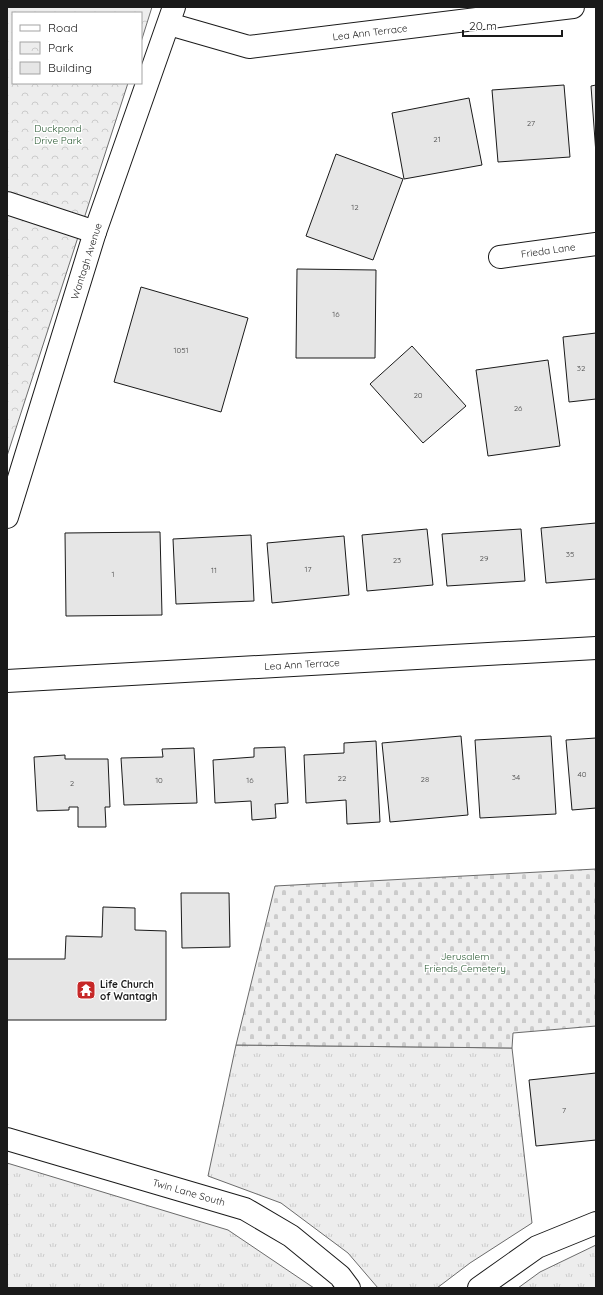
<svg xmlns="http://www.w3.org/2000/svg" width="603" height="1295" font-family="Quicksand,sans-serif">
  <defs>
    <pattern id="grass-tufts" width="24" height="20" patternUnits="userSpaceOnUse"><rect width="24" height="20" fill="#ededed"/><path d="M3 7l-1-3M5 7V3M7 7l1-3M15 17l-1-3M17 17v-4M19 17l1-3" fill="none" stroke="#cbcbcb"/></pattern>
    <pattern id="cemetery-stones" width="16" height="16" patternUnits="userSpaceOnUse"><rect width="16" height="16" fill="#ededed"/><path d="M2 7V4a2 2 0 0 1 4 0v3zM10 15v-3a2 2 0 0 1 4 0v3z" fill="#cbcbcb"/></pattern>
    <pattern id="park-crowns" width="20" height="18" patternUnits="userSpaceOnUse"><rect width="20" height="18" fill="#ededed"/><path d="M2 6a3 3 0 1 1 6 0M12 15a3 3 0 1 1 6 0" fill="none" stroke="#cbcbcb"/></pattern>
  </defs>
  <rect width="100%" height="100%" fill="#fff"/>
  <path fill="url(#grass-tufts)" stroke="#6a6a6a" d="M236,1045l276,3 20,175 -62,40 -33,25h-59l-30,-35 -67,-50 -73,-27z
    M7,1163l221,67 86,58h-307z
    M596,1245v43h-78l22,-16z"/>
  <path fill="url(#cemetery-stones)" stroke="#6a6a6a" d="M596,869v157l-83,7 -1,15 -276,-3 39,-159z"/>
  <path fill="url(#park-crowns)" stroke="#6a6a6a" d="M7,7h145l-11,35v-29h-128v70h115l-121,373z"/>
  <path fill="#e6e6e6" stroke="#1a1a1a" d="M564,85l6,72 -72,5 -6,-72z
    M596,85v69l-5,-68z
    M469,98l13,67 -78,14 -12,-66z
    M336,154l67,25 -30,81 -67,-24z
    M297,269l79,1 -1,88h-79z
    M141,287l107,31 -27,94 -107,-30z
    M596,333v66l-27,3 -6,-65z
    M412,346l54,60 -43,37 -53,-59z
    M548,360l12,86 -72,10 -12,-86z
    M596,523v56l-50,4 -5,-55z
    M427,529l6,56 -66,6 -5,-56z
    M521,529l4,52 -78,5 -5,-52z
    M160,532l2,83 -96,1 -1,-83z
    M251,535l3,66 -78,3 -3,-65z
    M344,536l5,59 -77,8 -5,-60z
    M461,736l7,79 -78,7 -8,-79z
    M551,736l5,78 -76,4 -5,-78z
    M596,738v70l-24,2 -6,-70z
    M376,741l4,81 -33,2 -1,-24 -40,3 -2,-48 40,-2v-10z
    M285,747l3,56 -13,1 1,14 -24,2 -1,-19 -36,2 -2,-43 41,-3v-9z
    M194,748l3,55 -73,2 -3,-47 42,-1 -1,-8z
    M65,755v4h43l2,48h-5l1,20h-28v-20h-9v3l-32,1 -3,-54z
    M181,893h48l1,54 -48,1z
    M103,907l32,1v22l31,1v89h-159v-61h58l1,-23 36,1z
    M596,1073v67l-60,6 -7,-66z"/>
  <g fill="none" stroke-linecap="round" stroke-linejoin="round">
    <defs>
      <path id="street" d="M169,24l80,23 324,-40
        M7,203l88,29
        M500,257l96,-13
        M7,681l589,-33
        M7,1139l238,70 46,27 49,40 9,12
        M479,1288l58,-41 59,-24"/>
      <path id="secondary" d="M7,517l88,-285 79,-225"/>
    </defs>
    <use href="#street" stroke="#1a1a1a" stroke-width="24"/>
    <use href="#secondary" stroke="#1a1a1a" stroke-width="24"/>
    <use href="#street" stroke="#fff" stroke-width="22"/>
    <use href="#secondary" stroke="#fff" stroke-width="22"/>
  </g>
  <defs>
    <symbol id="temple-square" viewBox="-11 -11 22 22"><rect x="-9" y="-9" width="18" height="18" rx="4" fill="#c62828" stroke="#fff"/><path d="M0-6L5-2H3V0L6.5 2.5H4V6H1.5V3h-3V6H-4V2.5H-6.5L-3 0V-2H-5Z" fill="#fff"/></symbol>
  </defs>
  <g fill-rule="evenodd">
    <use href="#temple-square" x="75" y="979" width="22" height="22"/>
  </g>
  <g text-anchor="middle" stroke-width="3" stroke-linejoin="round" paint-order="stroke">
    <g font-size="8" fill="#4d4d4d">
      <text x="531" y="126">27</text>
      <text x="437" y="142">21</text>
      <text x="355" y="210">12</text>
      <text x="336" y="317">16</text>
      <text x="181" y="353">1051</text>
      <text x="581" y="371">32</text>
      <text x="418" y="398">20</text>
      <text x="518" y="411">26</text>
      <text x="570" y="557">35</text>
      <text x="484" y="561">29</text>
      <text x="397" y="563">23</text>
      <text x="308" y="572">17</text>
      <text x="214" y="573">11</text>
      <text x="113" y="577">1</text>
      <text x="582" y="777">40</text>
      <text x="516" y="780">34</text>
      <text x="342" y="781">22</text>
      <text x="425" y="782">28</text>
      <text x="159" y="783">10</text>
      <text x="250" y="783">16</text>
      <text x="72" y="786">2</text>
      <text x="564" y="1113">7</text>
    </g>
    <g font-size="10" fill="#1a1a1a" stroke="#fff">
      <text transform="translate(370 32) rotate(-7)" y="4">Lea Ann Terrace</text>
      <text transform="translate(548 250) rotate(-8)" y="4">Frieda Lane</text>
      <text transform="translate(86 261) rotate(-72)" y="4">Wantagh Avenue</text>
      <text transform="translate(302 664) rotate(-3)" y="4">Lea Ann Terrace</text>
      <text transform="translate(189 1192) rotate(16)" y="4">Twin Lane South</text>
    </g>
    <g font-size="10" fill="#2b5a34" stroke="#fff">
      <text x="58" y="132">Duckpond<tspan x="58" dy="12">Drive Park</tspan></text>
      <text x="465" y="960">Jerusalem<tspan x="465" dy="12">Friends Cemetery</tspan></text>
    </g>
    <g font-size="10" font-weight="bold" fill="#1a1a1a" stroke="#fff" text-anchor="start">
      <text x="100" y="988">Life Church<tspan x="100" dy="12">of Wantagh</tspan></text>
    </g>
  </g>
  <rect width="603" height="1295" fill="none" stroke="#1a1a1a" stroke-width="16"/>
  <rect x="12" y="12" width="130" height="72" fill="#ffffff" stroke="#a3a3a3"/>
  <rect x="20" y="25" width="20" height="6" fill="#ffffff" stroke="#a3a3a3"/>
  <text x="48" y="32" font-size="12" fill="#1a1a1a">Road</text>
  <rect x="20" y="42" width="20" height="12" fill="url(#park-crowns)" stroke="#a3a3a3"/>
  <text x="48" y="52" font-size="12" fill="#1a1a1a">Park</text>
  <rect x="20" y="62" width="20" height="12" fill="#e6e6e6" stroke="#a3a3a3"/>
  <text x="48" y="72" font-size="12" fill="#1a1a1a">Building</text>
  <path d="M463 30v6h99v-6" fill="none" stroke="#1a1a1a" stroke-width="2"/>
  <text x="469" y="30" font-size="12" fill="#1a1a1a" stroke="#ffffff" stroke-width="3" paint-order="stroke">20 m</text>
</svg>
